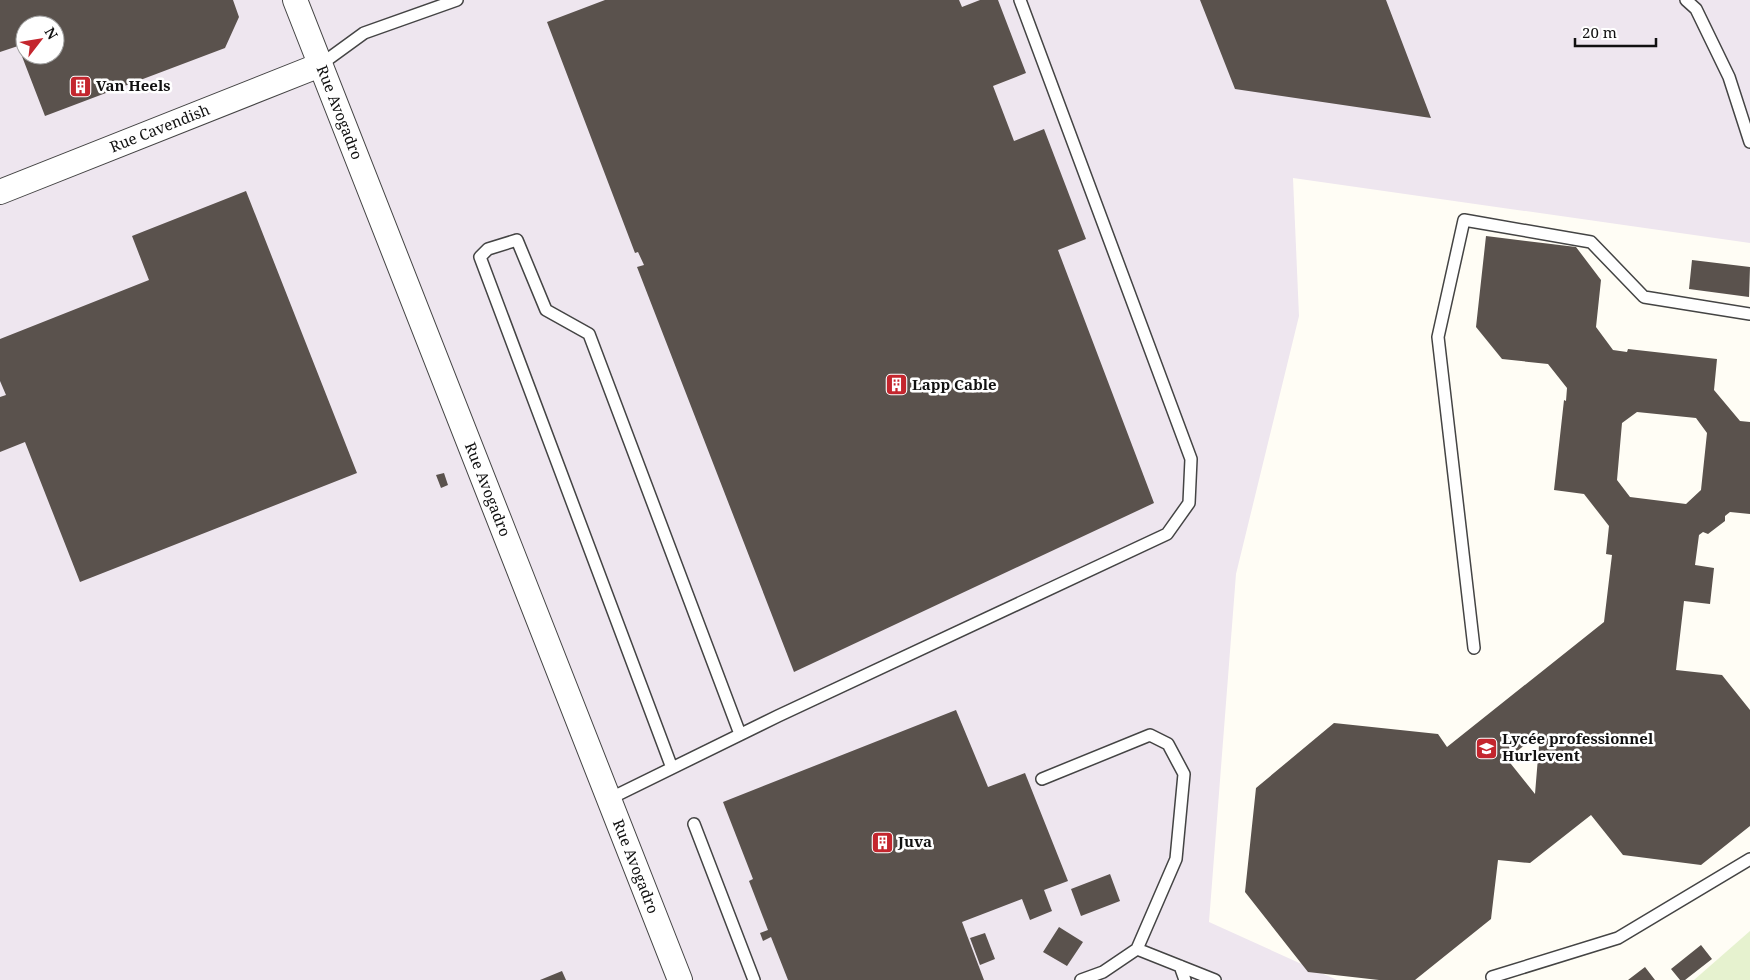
<svg xmlns="http://www.w3.org/2000/svg" width="1750" height="980" font-family="'Noto Serif',serif">
  <rect width="100%" height="100%" fill="#fffdf5"/>
  <path fill="#eee6ef" fill-rule="evenodd" d="M0,0h1750v243l-457,-65 6,138 -63,258 -27,348 128,58h-1337zM25,25h30v30h-30z"/>
  <path fill="#e6f2cf" d="M1750,931v49h-56z"/>
  <path fill="#5a524d" fill-rule="evenodd" d="M0,0h233l6,17 -14,31 -180,68 -27,-70 -18,6zM25,25h30v30h-30z
    M605,0h354l3,7 18,-7h18l28,73 -33,13 21,55 30,-12 42,110 -28,11 96,253 -360,169 -157,-405 7,-2 -6,-13 -3,1 -88,-231z
    M1200,0h186l45,118 -196,-29z
    M246,191l111,282 -277,109 -55,-140 -25,10v-55l6,-2 -6,-14v-42l149,-59 -17,-44z
    M1486,236l90,11 25,33 -5,47 17,23 14,2 1,-3 89,10 -3,31 26,31 10,1v92l-20,-2 -5,4v5l-17,13 -5,-2 -4,3 -4,30 19,3 -4,36 -26,-3 -8,69 46,5 28,35v116l-49,39 -78,-10 -32,-40 -61,48 -32,-3 -7,59 -76,61h-36l-71,-8 -63,-80 11,-104 78,-65 104,11 9,13 157,-125 8,-67 -6,-1 3,-28 -25,-32 -30,-4 10,-90 2,1 1,-13 -19,-24 -46,-5 -26,-32zM1637,412l59,6 11,15 -6,57 -15,14 -56,-7 -13,-17 5,-57zM1540,733l-5,61 -28,-35z
    M1692,260l58,7 -1,30 -60,-8z
    M444,473l4,12 -7,3 -5,-13z
    M956,710l32,77 37,-14 43,108 -24,9 8,21 -22,9 -8,-21 -60,23 22,58h-196l-17,-43 -8,4 -3,-8 8,-3 -19,-49 4,-2 -30,-77z
    M1110,874l10,27 -39,15 -10,-27z
    M1059,927l24,15 -16,24 -24,-14z
    M985,933l10,26 -15,6 -10,-27z
    M1701,945l11,14 -27,21h-5l-9,-11z
    M1645,967l10,13h-27z
    M562,971l4,9h-26z"/>
  <g fill="none" stroke-linecap="round" stroke-linejoin="round">
    <defs>
      <path id="lane" d="M1686,0l10,9 33,68 21,65
        M320,65l44,-32 93,-33
        M1474,648l-36,-311 26,-117 127,22 53,55 106,17
        M672,768l-192,-511 8,-8 29,-9 29,70 43,24 151,400
        M1042,779l108,-44 18,9 16,30 -8,85 -39,90 -34,23 -22,8
        M609,799l169,-83 389,-182 22,-31 2,-44 -171,-459
        M694,824l60,156
        M1137,949l78,31
        M1180,966l5,14
        M1492,977l126,-39 132,-79"/>
      <g id="street">
        <path id="s1" d="M295,0l385,980"/>
        <path id="s2" d="M0,192l320,-127"/>
      </g>
    </defs>
    <use href="#lane" stroke="#444" stroke-width="14"/>
    <use href="#street" stroke="#444" stroke-width="26"/>
    <use href="#lane" stroke="#fff" stroke-width="11"/>
    <use href="#street" stroke="#fff" stroke-width="24"/>
  </g>
  <defs>
    <symbol id="building-square" viewBox="-11 -11 22 22"><rect x="-9" y="-9" width="18" height="18" rx="4" fill="#c4262e" stroke="#fff"/><path d="M-4-6H4V6H1V3H-1V6H-4ZM-2.5-4.3h1.7v1.8h-1.7ZM.8-4.3h1.7v1.8H.8ZM-2.5-1h1.7V.8h-1.7ZM.8-1h1.7V.8H.8Z" fill="#fff"/></symbol>
    <symbol id="school-square" viewBox="-11 -11 22 22"><rect x="-9" y="-9" width="18" height="18" rx="4" fill="#c4262e" stroke="#fff"/><path d="M0-5L7-2L0 1L-7-2ZM-4 1L0 2.5L4 1V4Q0 6-4 4Z" fill="#fff"/></symbol>
  </defs>
  <g fill-rule="evenodd">
    <use href="#building-square" x="68" y="74" width="25" height="25"/>
    <use href="#building-square" x="884" y="372" width="25" height="25"/>
    <use href="#school-square" x="1474" y="736" width="25" height="25"/>
    <use href="#building-square" x="870" y="830" width="25" height="25"/>
  </g>
  <g text-anchor="middle" stroke-width="5" stroke-linejoin="round" paint-order="stroke">
    <g font-size="15" font-weight="bold" fill="#111" stroke="#fff" text-anchor="start">
      <text x="96" y="91">Van Heels</text>
      <text x="912" y="390">Lapp Cable</text>
      <text x="1502" y="744">Lycée professionnel<tspan x="1502" dy="17">Hurlevent</tspan></text>
      <text x="898" y="847">Juva</text>
    </g>
    <g font-size="15" fill="#111" stroke="#fff">
      <text dy="5" stroke="none"><textPath href="#s1" startOffset="121">Rue Avogadro</textPath></text>
      <text dy="5" stroke="none"><textPath href="#s2" startOffset="172">Rue Cavendish</textPath></text>
      <text dy="5" stroke="none"><textPath href="#s1" startOffset="526">Rue Avogadro</textPath></text>
      <text dy="5" stroke="none"><textPath href="#s1" startOffset="931">Rue Avogadro</textPath></text>
    </g>
  </g>
  <g transform="translate(40 40) rotate(59)"><circle r="24" fill="#ffffff" stroke="#a0a0a0"/>
  <path d="M0-4L9 19L0 12L-9 19Z" fill="#c4262e"/>
  <text y="-8" font-size="14" font-weight="bold" text-anchor="middle" fill="#111111">N</text>
  </g>
  <path d="M1575 38v8h81v-8" fill="none" stroke="#111111" stroke-width="2.5"/>
  <text x="1582" y="38" font-size="15" fill="#111111" stroke="#ffffff" stroke-width="4" paint-order="stroke">20 m</text>
</svg>
